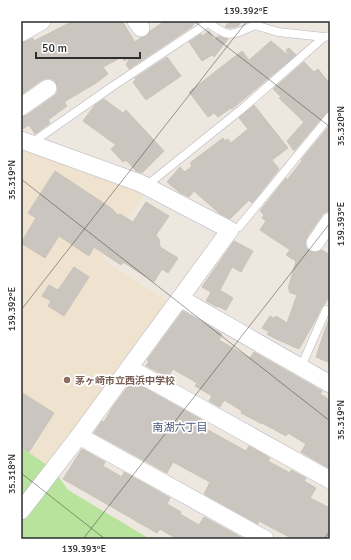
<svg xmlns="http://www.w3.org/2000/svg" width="351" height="560" font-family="Signika,'Noto Sans JP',sans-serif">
  <rect width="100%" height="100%" fill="#eee7e0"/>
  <path fill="#efe3d0" d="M21,147l124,47 -42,62 2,5 64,41 -124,171 -24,-16z"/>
  <path fill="#b8e39d" d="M21,447l33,23 14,20 82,49h-129z"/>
  <path fill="#cac5be" stroke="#c9c3b9" d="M73,21h49l13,21 5,-4 6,-2 4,-5 15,-10h33l-6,4 1,1 -64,43 -3,-5 4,-6h-1l-5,3 -2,-4 -19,10 5,7 -12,9 -32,19 3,4 -19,14 2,3 -15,11 -6,-9 -8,5v-13l6,-2 27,-19 3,-3 1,-5 -2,-5 -3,-4 -6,-1 -5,2 -21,15v-52l12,-5 1,3z
    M230,21h12l-4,5 -8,2 -5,-1z
    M209,31l5,9 4,-4 10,3 -14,18 -2,-2 -10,6 -13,-19 12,-8 1,2z
    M271,41l18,15 -3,-6 3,-2 7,7 -64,54 -1,-1 -13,9 -4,-4 -6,4 -19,-25 53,-41 7,9z
    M167,57l14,19 -35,24 -13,-18 3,-2 -1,-2z
    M304,62l10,10 4,-3 12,15v27l-4,2 -32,38 -7,-10 17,-19 -25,-24 2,-1 -8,-8z
    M104,99l19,14 3,-3 38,41 -22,22 -6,-2 -10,-11 -3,2 -12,-13 5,-4 -33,-24 12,-16z
    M254,105l34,43 -16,12 7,9 -27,34 -3,-3 -19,19 -11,-6 -25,-22 -5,6 -10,-5 -12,-10 13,-15 5,5 7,-6 -2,-3 33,-25 2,3 3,-2 3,4 17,-14 -9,-11z
    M330,125v86l-5,1 -3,3 -15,22 -2,6 1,5 4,3 5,2 7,-3 8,5v40l-6,10 -3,3 -5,11 -17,30 -25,-11 -7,-4 2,-2 -7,-4 8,-12 4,2 2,-2 11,7 10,-28 -8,-3 1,-3h-2l8,-28 -10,-6 4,-5 -30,-20 6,-9 -4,-3 2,-3 -4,-4 26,-33 1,2 15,-19 -1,-1z
    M55,171l56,37 7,7 2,-1 13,8 13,-20 23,14 -13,19 3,4 1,8 18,11 -10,15 -6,-4 -8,13 -31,-20 -2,3 -27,-18 -5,9 -30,-20 -14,22 -24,-15 15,-25 -8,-5z
    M234,241l19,10 -12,21 -9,-5 -12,23 13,8 -7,12 -9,-4v1l-11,-6 5,-9 -9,-5z
    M74,267l15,10 -25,39 -16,-10 3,-5 -9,-5 7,-11 9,5z
    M183,311l39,23 -3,6 31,18 4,-6 68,39 -2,3 10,6v69l-29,-17 5,-8 -18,-11 -2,3 -24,-13v1l-21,-11 1,-2 -18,-11 -4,7 -11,-6 3,-5 -17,-10 2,-3 -24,-14 -5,8 -22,-11 3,-5 -2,-1z
    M328,321h2v42l-14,-6z
    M132,381l70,39 -3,5 47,26 3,-5 21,12 -2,3 22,12 1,-3 15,8 -2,3 12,7 -6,10 20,10v31h-37l-34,-18 -1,3 -54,-30 6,-12 -37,-20 -6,11 -73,-40 8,-12 2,1 8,-14z
    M21,392l33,21 -25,39 -8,-5z
    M82,449l23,13 -2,4 19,11 2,-5 46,26 -3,6 14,8 -1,2 19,11 5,-8 40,22h-67l-17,-10 -3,4 -94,-54z"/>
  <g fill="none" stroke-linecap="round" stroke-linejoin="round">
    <defs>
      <path id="service" d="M206,21c23,18 24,15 49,4l23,7 46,5 6,-1
        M30,144l83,-58 95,-63
        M146,186l97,-78 81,-71
        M230,230l9,-3 91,-111
        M301,367l25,-57"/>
      <path id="minor" d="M136,21l5,7
        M21,33l21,-12
        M21,107l27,-19
        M21,140l119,43 90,47 -151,206 -58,75
        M315,243l15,-22
        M180,298l150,86
        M129,368l201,112
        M79,436l186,103"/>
    </defs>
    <use href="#service" stroke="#b3b6c0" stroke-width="9"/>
    <use href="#minor" stroke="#b3b6c0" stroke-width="18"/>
    <use href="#service" stroke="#fff" stroke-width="8"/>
    <use href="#minor" stroke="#fff" stroke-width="17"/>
  </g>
  <path fill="none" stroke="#2d2d2d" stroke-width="1" stroke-opacity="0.45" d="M194,21l136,106M21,179l309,242M21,310l226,-289M21,473l84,66M83,539l247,-316M324,539l6,-8"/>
  <circle fill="#8d6e63" stroke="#fff" stroke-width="1.5" cx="67" cy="380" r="4"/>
  <g text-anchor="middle" stroke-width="3.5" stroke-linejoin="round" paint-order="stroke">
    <g font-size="10" font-weight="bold" fill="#785e54" stroke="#fff" text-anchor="start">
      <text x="75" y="384">茅ヶ崎市立西浜中学校</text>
    </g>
    <g font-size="11" fill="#4d587d" stroke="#fff">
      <text x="180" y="431">南湖六丁目</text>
    </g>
  </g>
  <rect width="351" height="560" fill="none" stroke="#ffffff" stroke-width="44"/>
  <path d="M36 52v6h104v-6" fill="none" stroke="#2d2d2d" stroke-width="2"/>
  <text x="42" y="52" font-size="12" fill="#2d2d2d" stroke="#ffffff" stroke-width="3" paint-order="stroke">50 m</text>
  <rect x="22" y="22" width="307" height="516" fill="none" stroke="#2d2d2d" stroke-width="1.5"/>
  <g font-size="10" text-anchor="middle" fill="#2d2d2d">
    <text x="246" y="14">139.392°E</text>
    <text transform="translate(340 126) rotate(-90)" y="4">35.320°N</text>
    <text transform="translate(11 180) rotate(-90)" y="4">35.319°N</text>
    <text transform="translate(340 224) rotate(-90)" y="4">139.393°E</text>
    <text transform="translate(11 309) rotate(-90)" y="4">139.392°E</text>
    <text transform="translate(340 420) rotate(-90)" y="4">35.319°N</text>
    <text transform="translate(11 474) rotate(-90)" y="4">35.318°N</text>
    <text x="84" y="552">139.393°E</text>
  </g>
</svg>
